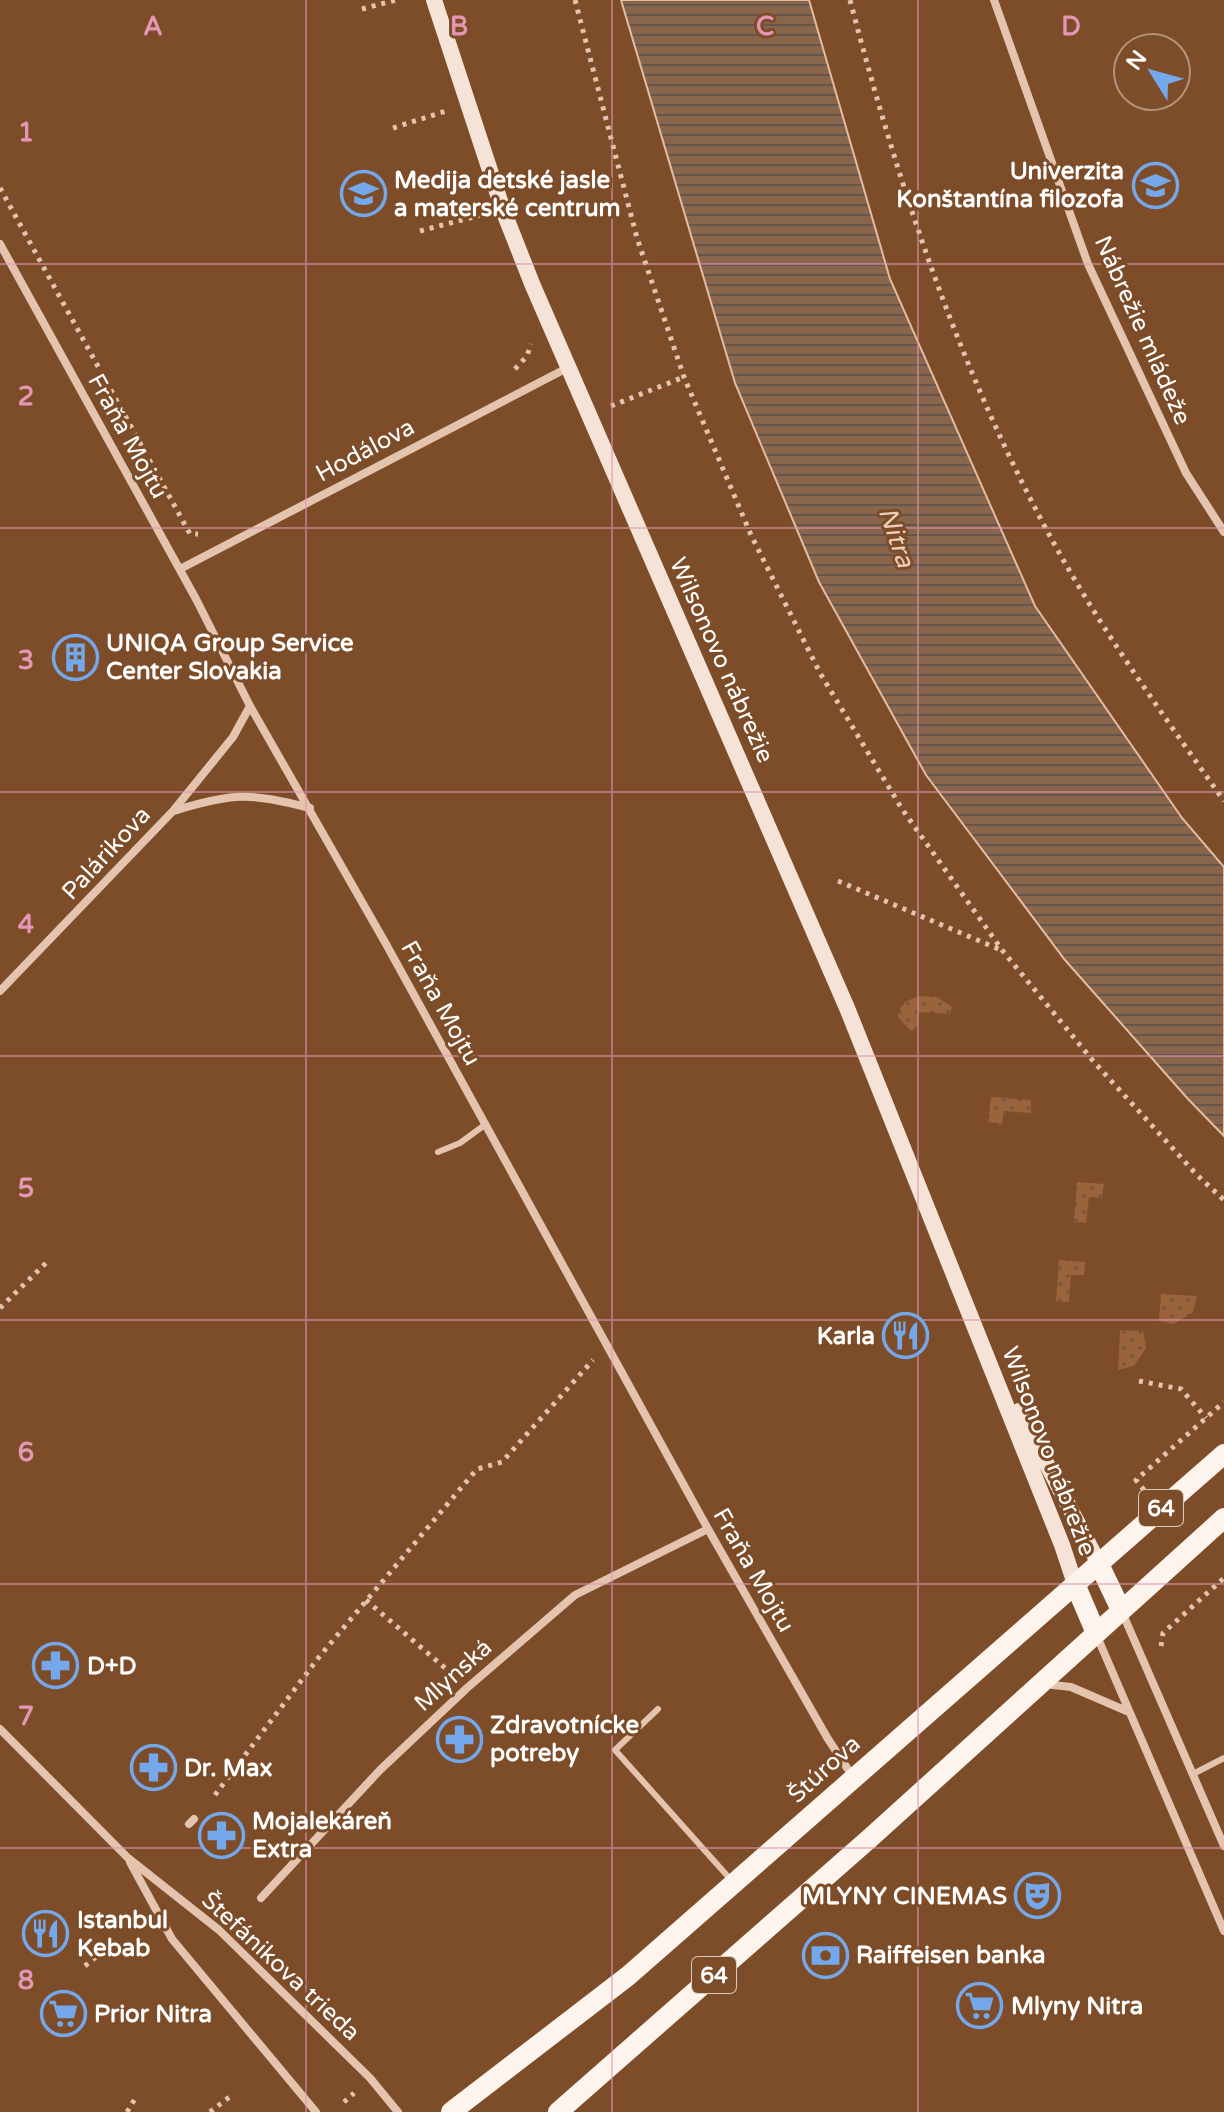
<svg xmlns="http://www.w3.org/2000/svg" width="1224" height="2112" font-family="'Varela Round',sans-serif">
  <defs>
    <pattern id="grass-dots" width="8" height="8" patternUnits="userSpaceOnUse" patternTransform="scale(2)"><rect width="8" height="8" fill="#9a633c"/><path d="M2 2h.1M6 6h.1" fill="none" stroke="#6f5645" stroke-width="1.8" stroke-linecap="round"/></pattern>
    <pattern id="water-rules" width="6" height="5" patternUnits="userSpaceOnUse" patternTransform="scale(2)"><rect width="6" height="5" fill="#89654b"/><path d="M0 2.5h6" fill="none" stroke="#64564c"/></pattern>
  </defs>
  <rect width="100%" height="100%" fill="#7d4c28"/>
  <path fill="url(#grass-dots)" d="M918,996l19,1 15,10 -2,7 -31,-2 -2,16 -6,3 -13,-14c1,-13 9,-16 20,-21z
    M991,1097l40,3v13l-27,-2 -2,13 -14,-2z
    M1077,1182l27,2 -2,14 -13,-1 -3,26 -12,-1z
    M1059,1260l26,2 -1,13h-13l-2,27 -13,-1z
    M1161,1294l36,2 -4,16 -19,12 -15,-3z
    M1120,1330l23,1 3,17 -12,18 -16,4z"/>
  <path fill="url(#water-rules)" stroke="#e4bca2" stroke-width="2" d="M621,0h188l81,279 145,327 147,212 42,49v269l-36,-37 -123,-139 -139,-185 -107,-193 -84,-199z"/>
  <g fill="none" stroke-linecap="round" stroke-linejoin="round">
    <path stroke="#e4c4ae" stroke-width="5" stroke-dasharray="4 6" stroke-linecap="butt" d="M575,0l62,238 47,139 67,158 69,138 82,136 100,141 92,112 103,113 27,25
      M850,0c49,187 108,367 201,538 50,92 113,178 173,263
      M362,9l34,-9
      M393,128l53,-17
      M0,188l190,346h8
      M420,231l61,-16
      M515,369l12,-13 4,-12
      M611,406l73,-29
      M838,881l163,69
      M0,1308l50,-49
      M1139,1381l42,8 25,29
      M1144,1490l-8,-10 88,-78
      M366,1600l86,74
      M1161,1646l2,-13 61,-55
      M215,1795l104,-138 158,-188 25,-7 91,-102
      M85,1966l24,-20
      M344,2102l10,-9
      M127,2112l9,-15
      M210,2112l22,-17"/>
    <path stroke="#e4c4ae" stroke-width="6" d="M438,1152l22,-9 26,-19
      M658,1709l-43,41 117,131
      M1193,1774l31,-16"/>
    <path stroke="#e4c4ae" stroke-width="8" d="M994,0l94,264 98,209 38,59
      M0,244l196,355 54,107 136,238 322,585 120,210 25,38
      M180,569l389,-202
      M174,811c59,-19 77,-18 136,-3
      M0,991l173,-180 60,-74 17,-31
      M1122,1612l102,234
      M1096,1634l128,297
      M1044,1684l27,3 58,25
      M0,1729l128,129 91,72 151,148 28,34
      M189,1824l5,-5
      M130,1862l42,77 144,173
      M261,1898l119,-128 87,-82 108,-93 133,-66"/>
    <path stroke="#f4e3d6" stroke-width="16" d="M434,0l69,210 30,76 314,722 215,537 13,39
      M1019,1411l79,151"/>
    <path stroke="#fdf4ed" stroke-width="20" d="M1098,1562l23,48
      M1075,1584l21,49
      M451,2112l177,-136 596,-522
      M558,2112l311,-273 355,-321"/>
  </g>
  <path fill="none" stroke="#e497b5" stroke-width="2" stroke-opacity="0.55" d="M306,0v2112M612,0v2112M918,0v2112M0,264h1224M0,528h1224M0,792h1224M0,1056h1224M0,1320h1224M0,1584h1224M0,1848h1224"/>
  <defs>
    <symbol id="university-ring" viewBox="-11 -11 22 22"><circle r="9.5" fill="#7d4c28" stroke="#74a8eb" stroke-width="1.5"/><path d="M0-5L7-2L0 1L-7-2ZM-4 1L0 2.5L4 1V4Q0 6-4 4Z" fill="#74a8eb"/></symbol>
    <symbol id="school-ring" viewBox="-11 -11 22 22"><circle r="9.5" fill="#7d4c28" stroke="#74a8eb" stroke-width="1.5"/><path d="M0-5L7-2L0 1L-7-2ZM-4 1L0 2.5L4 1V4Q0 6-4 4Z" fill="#74a8eb"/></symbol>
    <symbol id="building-ring" viewBox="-11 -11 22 22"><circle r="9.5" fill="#7d4c28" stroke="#74a8eb" stroke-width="1.5"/><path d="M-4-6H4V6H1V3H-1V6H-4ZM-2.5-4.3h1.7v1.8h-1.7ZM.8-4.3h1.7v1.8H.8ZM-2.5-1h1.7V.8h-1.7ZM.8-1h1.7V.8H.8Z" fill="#74a8eb"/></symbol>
    <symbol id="restaurant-ring" viewBox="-11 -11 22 22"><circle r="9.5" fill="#7d4c28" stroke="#74a8eb" stroke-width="1.5"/><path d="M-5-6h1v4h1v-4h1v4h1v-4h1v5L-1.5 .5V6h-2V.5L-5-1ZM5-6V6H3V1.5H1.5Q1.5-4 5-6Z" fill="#74a8eb"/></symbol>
    <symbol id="pharmacy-ring" viewBox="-11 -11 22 22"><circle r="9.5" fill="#7d4c28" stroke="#74a8eb" stroke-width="1.5"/><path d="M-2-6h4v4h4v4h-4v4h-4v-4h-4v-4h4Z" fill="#74a8eb"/></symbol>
    <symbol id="theatre-ring" viewBox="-11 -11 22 22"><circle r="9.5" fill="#7d4c28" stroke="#74a8eb" stroke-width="1.5"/><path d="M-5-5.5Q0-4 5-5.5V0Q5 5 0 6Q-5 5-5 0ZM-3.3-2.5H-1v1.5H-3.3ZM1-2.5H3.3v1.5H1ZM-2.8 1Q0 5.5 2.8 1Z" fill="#74a8eb"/></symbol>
    <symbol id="bank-ring" viewBox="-11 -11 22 22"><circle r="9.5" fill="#7d4c28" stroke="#74a8eb" stroke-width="1.5"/><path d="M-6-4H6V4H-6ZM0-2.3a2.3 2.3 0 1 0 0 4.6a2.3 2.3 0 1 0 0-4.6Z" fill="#74a8eb"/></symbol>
    <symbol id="supermarket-ring" viewBox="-11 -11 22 22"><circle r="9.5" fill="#7d4c28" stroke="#74a8eb" stroke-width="1.5"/><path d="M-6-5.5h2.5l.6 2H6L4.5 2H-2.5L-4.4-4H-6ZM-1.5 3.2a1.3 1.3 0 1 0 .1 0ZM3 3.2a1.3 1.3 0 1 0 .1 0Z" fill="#74a8eb"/></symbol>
  </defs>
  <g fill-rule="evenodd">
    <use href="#university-ring" x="1130" y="160" width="51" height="51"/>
    <use href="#school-ring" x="338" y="168" width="51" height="51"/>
    <use href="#building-ring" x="50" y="632" width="51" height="51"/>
    <use href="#restaurant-ring" x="880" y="1310" width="51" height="51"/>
    <use href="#pharmacy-ring" x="30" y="1640" width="51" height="51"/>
    <use href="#pharmacy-ring" x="434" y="1714" width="51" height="51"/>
    <use href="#pharmacy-ring" x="128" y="1742" width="51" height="51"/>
    <use href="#pharmacy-ring" x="196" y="1810" width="51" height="51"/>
    <use href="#theatre-ring" x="1012" y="1870" width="51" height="51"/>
    <use href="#restaurant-ring" x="20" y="1908" width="51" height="51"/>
    <use href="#bank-ring" x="800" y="1930" width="51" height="51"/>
    <use href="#supermarket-ring" x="954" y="1980" width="51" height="51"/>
    <use href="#supermarket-ring" x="38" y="1988" width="51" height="51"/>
  </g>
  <g text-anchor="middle" stroke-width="6" stroke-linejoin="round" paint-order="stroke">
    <g fill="#7d4c28" stroke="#d8c9be" stroke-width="2">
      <rect x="1139" y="1490" width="44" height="36" rx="6"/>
      <rect x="692" y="1957" width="44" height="36" rx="6"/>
    </g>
    <g font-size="22" font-weight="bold" fill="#fff">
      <text x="1161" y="1516">64</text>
      <text x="714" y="1983">64</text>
    </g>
    <g font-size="24" font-weight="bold" fill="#fff" stroke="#7d4c28" text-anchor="start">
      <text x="1124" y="179" text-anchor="end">Univerzita<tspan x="1124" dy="28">Konštantína filozofa</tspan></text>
      <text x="394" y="188">Medija detské jasle<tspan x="394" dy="28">a materské centrum</tspan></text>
      <text x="106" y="651">UNIQA Group Service<tspan x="106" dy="28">Center Slovakia</tspan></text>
      <text x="875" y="1344" text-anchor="end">Karla</text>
      <text x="87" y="1674">D+D</text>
      <text x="490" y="1733">Zdravotnícke<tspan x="490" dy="28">potreby</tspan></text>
      <text x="184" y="1776">Dr. Max</text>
      <text x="252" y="1829">Mojalekáreň<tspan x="252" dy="28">Extra</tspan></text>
      <text x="1007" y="1904" text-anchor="end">MLYNY CINEMAS</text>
      <text x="77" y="1928">Istanbul<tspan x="77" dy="28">Kebab</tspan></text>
      <text x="856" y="1963">Raiffeisen banka</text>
      <text x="1011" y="2014">Mlyny Nitra</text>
      <text x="94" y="2022">Prior Nitra</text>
    </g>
    <g font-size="24" fill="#fff" stroke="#7d4c28">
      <text transform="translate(1143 330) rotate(66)" y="8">Nábrežie mládeže</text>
      <text transform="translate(128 436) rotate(61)" y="8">Fraňa Mojtu</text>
      <text transform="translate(365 450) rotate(-28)" y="8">Hodálova</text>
      <text transform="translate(722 660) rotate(66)" y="8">Wilsonovo nábrežie</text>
      <text transform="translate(106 853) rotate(-47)" y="8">Palárikova</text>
      <text transform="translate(441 1003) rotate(61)" y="8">Fraňa Mojtu</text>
      <text transform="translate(1049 1451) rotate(69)" y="8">Wilsonovo nábrežie</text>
      <text transform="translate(754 1570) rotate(60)" y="8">Fraňa Mojtu</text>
      <text transform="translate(453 1675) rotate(-42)" y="8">Mlynská</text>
      <text transform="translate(824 1769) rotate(-42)" y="8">Štúrova</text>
      <text transform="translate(281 1966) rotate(43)" y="8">Štefánikova trieda</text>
    </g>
    <g font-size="26" font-style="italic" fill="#eccdb9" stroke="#7d4c28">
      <text transform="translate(897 537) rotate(71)" y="9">Nitra</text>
    </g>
  </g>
  <g font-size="26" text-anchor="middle" font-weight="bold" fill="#e497b5" stroke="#7d4c28" stroke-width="6" stroke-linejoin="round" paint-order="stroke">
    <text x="153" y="35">A</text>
    <text x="459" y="35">B</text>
    <text x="765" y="35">C</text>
    <text x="1071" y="35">D</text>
    <text x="26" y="141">1</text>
    <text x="26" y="405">2</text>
    <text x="26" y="669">3</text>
    <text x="26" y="933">4</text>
    <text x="26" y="1197">5</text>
    <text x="26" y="1461">6</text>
    <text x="26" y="1725">7</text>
    <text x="26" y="1989">8</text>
  </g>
  <g transform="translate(1152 72) rotate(307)"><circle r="38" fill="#7d4c28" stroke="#b1947e" stroke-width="2"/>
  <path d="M0-6L14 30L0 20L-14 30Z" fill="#74a8eb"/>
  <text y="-12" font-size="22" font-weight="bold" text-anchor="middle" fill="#ffffff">N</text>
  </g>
</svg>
